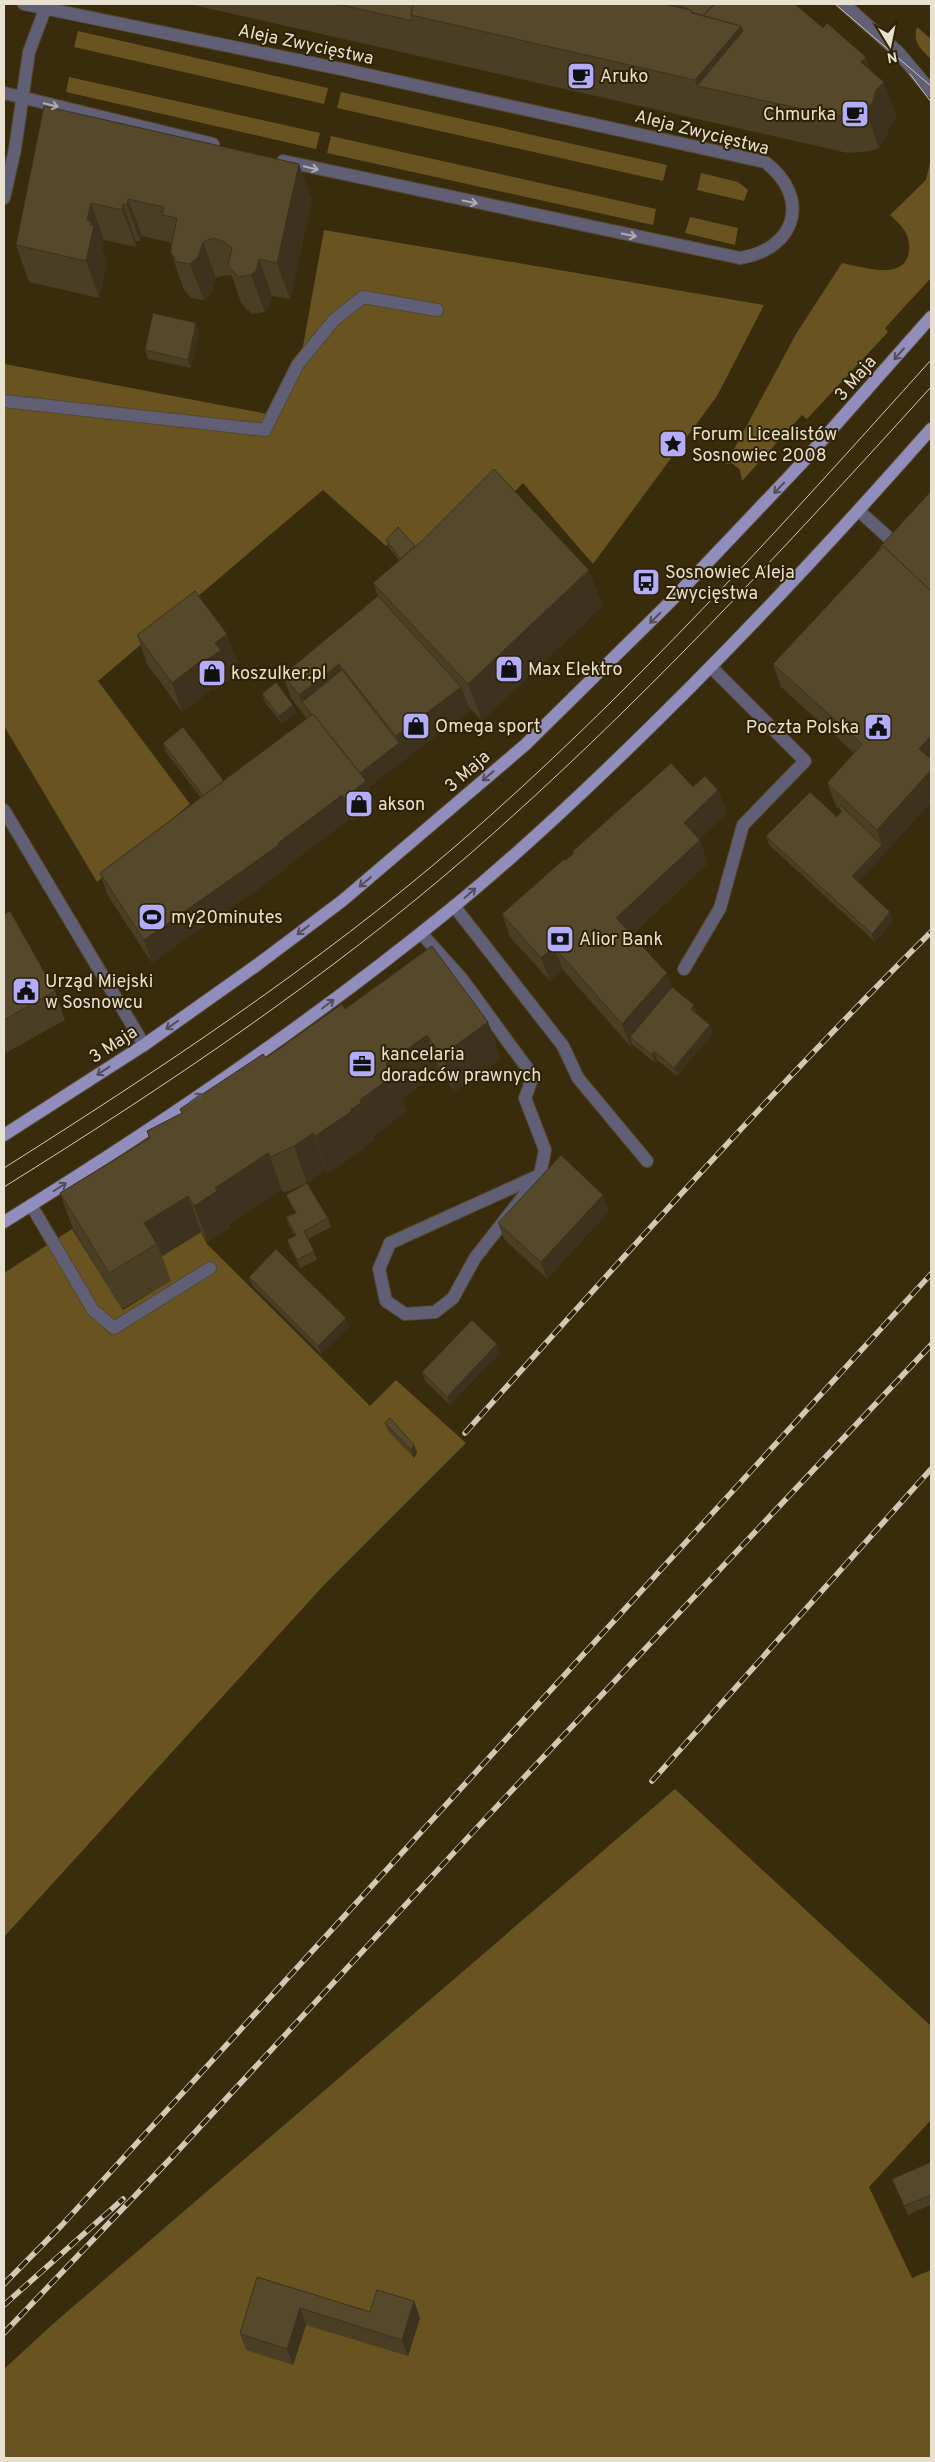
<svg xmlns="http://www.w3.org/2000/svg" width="935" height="2462" font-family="Overpass,sans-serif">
  <rect width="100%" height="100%" fill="#382c0d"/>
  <path fill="#685321" d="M917,27l14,12v20c-10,-9 -19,-17 -14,-32z
    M78,31l250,57 -4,16 -250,-57z
    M69,77l251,56 -4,16 -250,-57z
    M341,92l326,73 -4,16 -326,-73z
    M331,136l325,73 -3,16 -326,-72z
    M931,159v119l-46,50 3,4 -81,87 -5,-4 -60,66 -2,-11 -8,-7 -6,1 70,-130 46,-71c22,4 63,19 67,-12 2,-17 -8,-26 -19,-36l36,-35z
    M701,173l37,9 10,8 -4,11 -47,-11z
    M690,217l48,11 -3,17 -50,-12z
    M324,230l440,75 -47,91 -124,168 -70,-81 -85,85 -38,-37 -14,15 -63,-56 -225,191 92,123 -93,78 -93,-156 1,-362 268,51 30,-69z
    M72,1229l51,81 47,-29 -13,-22 44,-27 6,12 163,162 26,-26 70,63 -143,143 -319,351v-664z
    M675,1789l256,237v94l-62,67 43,91 19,-8v188h-927v-89l50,-46z"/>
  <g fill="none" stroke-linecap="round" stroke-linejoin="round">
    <defs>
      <path id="minor" d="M24,4l317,65 424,93c46,35 32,87 -25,96l-457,-97
        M844,4l54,48 33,39
        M4,93l209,51
        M4,198l11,-49 14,-97 18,-48
        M4,401l261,29 33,-66 36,-44 29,-23 74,13
        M859,511l41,37
        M4,810l140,235
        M454,906l109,140 15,32 69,83
        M421,933l41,46 71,97 -8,22 20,52 -5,25 -150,68 -11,26 7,32 19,13 30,-2 18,-14 22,-40 65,-83
        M684,969l36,-61 23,-83 62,-64 -93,-93
        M31,1205l62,105 21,18 96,-60"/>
      <path id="major" d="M4,1135l140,-90 113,-80 85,-64 183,-156 145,-143 132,-139 129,-146
        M4,1222c155,-96 307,-199 448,-314 54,-44 106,-92 156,-140 113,-108 220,-222 323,-339"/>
    </defs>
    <use href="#minor" stroke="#54492c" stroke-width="14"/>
    <use href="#major" stroke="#54492c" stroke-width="14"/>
    <use href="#minor" stroke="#605f76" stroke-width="12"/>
    <use href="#major" stroke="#918ebe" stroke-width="12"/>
    <path stroke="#d1c8b5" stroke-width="1" d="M835,4l96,82
      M910,74l21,28
      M4,1168c155,-98 315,-204 454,-324 171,-148 322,-316 473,-484
      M4,1187c162,-101 322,-208 467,-334 165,-144 313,-304 460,-466"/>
    <defs>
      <path id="rail" d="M465,1433c153,-170 304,-340 466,-501
        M652,1781l279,-312
        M4,2284l58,-59 869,-951
        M4,2305l119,-106
        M4,2333l170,-178 311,-336 446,-474"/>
    </defs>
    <use href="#rail" stroke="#d1c8b5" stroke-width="5.5"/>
    <use href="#rail" stroke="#2e2203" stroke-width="4" stroke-dasharray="11" stroke-linecap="butt"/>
  </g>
  <path fill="#4a3e24" d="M189,4h475l8,1 -2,-1h125l75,66 27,48 -8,9 -3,11 -7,10 -9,3 -22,2z
    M44,106l268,94 -22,99 -18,-3 -3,12 -4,4 -13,2 -11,-11 -9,-27 -6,-1 -10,3 -5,15 -7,7 -13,-2 -7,-8 -13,-37 1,-10 -30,-7 -2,5h-4v6l-32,-7 -2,9 5,14 -8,35 -70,-16 -13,-37z
    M199,332l-8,36 -43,-9 -3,-9z
    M931,491l-46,362 -27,29 32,30 3,9 -18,21 -106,-97 -3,-9 71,-19 4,-5 -1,-2 -4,-4 -9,-23 27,-30 -73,-66 -8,-23 107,-115 -1,-1z
    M386,540l29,6 188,60 -121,115 -14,-15 2,4 -101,77 6,17 -22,17 -2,-3 -64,48 1,2 -136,95 -44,-67 -8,-23 101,-75 -35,-46 -3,-9 61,38 83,-62 -16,-21 -8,-23 95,-79 -5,-13 26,-23 -10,-12z
    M137,635l101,28 -10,7 3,9 -16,11 -1,-2 -32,24 -35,-48z
    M262,694l31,11 3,8 -14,11 -17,-22z
    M693,787l25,3 9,24 -28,25 9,24 -76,72 40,52 24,27 14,11 3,9 -36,42 -20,-16 -2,3 -22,-18 -2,2 -68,-77 -13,11 -40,-44 -8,-23 64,-54 8,-7 -1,-2z
    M4,915l51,76 10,29 -61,34z
    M345,1009l143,13 13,37 -46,33 -15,-21 -38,28 5,12 -34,25 2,4 -11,6 1,2 -37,25 -2,-4 -19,14 -23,10 -2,-3 -53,34 1,4 -22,14 -7,-10 -39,24 9,25 -49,28 -49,-80 -13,-36 89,-55 -2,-7 35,-17 -2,-5z
    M286,1195l42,23 3,9 -23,12 9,21 -17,8 -10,-20 -3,-8 8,-4 -6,-10 -3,-9 9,-4z
    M609,1211l-62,68 -43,-40 -6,-16z
    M249,1277l100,50 -28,27 -69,-69z
    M500,1353l-50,52 -25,-24 -3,-9z
    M385,1423l29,22 3,8 -3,5 -26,-27z
    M931,2162v46l-1,-3 -22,10 -16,-36z
    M257,2277l113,35 44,-11 6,17 -12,38 -102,-31 -13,40 -47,-15 -6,-16z"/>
  <path fill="#3c321d" d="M741,26l16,42 -60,18 -2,-6z
    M866,57l11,32 7,-7 13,36 -8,9 -3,11 -7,10 -13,-37 -5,-49z
    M299,164l13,36 -22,99 -13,-36z
    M128,199l14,37 -2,5 -13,-36z
    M91,203l13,37 -2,9 5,14 -8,35 -13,-37 1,-41z
    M123,204l13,37v6l-14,-37z
    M203,242l13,36 -5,15 -7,7 -14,-36z
    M259,259l13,37 -3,12 -4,4 -14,-37z
    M196,323l3,9 -8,36 -3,-8z
    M589,570l14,36 -121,115 -14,-37z
    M227,634l11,29 -10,7 3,9 -16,11 -10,-29 10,-18z
    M203,659l11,29 -32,24 -10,-29z
    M339,664l9,23 -46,15 -3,-7z
    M461,687l9,23 -101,77 6,17 -22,17 -8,-23 13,-24 41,-31 -3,-7z
    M293,705l3,8 -14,11 -3,-8z
    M931,736v32l-12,-19z
    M931,770v33l-46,50 -30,32 -3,-9 30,-31 -5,-15z
    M718,790l9,24 -35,32 -8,-23z
    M342,795l9,23 -64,48 1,2 -136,95 -8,-23z
    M700,840l8,23 -83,78 -9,-23z
    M890,912l3,9 -18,21 -3,-8z
    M554,947l9,23 -13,11 -9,-23z
    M667,973l8,23 -45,41 3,8 -2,2 -9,-23z
    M694,1005l3,9 -6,-5z
    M488,1022l13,37 -46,33 -13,-37z
    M710,1025l3,9 -36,42 -3,-8z
    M427,1035l13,36 -38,28 5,12 -34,25 2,4 -11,6 1,2 -37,25 -13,-37 35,-26 10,-10 26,-36z
    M654,1051l3,9 -2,3 -3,-8z
    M313,1133l13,36 -19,14 -13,-37z
    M268,1153l14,37 -53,34 1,4 -22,14 -14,-36 21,-18z
    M603,1195l6,16 -62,68 -6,-17z
    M188,1196l13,36 -39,24 -5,-12 -13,-21z
    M346,1318l3,9 -28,27 -3,-8z
    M497,1344l3,9 -50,52 -3,-8z
    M414,1445l3,8 -3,5 -3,-8z
    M414,2301l6,17 -12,38 -6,-16z
    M300,2308l6,17 -13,40 -6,-16z"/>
  <path fill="#56482a" stroke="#3c321d" d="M337,4h76l-2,11 2,6z
    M413,4h251l27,6v2l50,14 -46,54 -284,-65z
    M680,4h32l1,1 -10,11 -11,-3 -1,-3 -6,-2z
    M715,4h80l28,24 4,-5 39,34 -5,5 23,20 -8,8 -3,12 -7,9 -9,4 -23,1 -137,-30 46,-55 -2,-5 -38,-10z
    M44,106l255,58 -22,99 -18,-4 -3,12 -5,4 -12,2 -11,-11 4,-18 -9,-7 -10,-3 -10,4 -5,15 -8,7 -13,-2 -6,-9v-5l6,-30 -15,-3 2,-8 -36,-8 -1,6 -4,-1 -1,6 -31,-7 -4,17 4,1 -1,4 4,1 -8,35 -70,-16z
    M153,313l43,10 -8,37 -43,-10z
    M494,469l95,101 -121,114 -95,-101 51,-44z
    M931,491v100l-48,-45 -3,3 -1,-1z
    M398,527l17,19 -14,13 -15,-19z
    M883,546l48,45v145l-12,13 12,10v11l-54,60 -50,-47 35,-39 -89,-80z
    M195,591l32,43 -12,9 6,7 -16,11 -2,-2 -31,24 -35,-48z
    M378,596l83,91 -65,49 -57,-72 -40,31 -16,-20z
    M342,670l57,73 -39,30 -47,-59 -1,1 -10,-13z
    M276,682l17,23 -14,11 -17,-22z
    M313,714l53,67 -21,17 -3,-3 -64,48 1,2 -135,95 -44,-67z
    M183,727l41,54 -21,15 -40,-53z
    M671,763l22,24 12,-11 13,14 -34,33 16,17 -84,78 51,55 -45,51 -68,-77 -13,11 -39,-44 62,-55 2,1 8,-7 -1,-2z
    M810,792l27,25 5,-6 -3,-3 2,-2 41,39 -30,31 38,36 -18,22 -106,-98z
    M10,911l45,80 -51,29v-105z
    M432,946l56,76 -46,33 -15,-20 -41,29 8,11 -34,25 1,3 -11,7 2,1 -37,25 -2,-3 -19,13 -23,11 -3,-4 -53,35 2,3 -23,15 -6,-10 -44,27 13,21 -48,29 -49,-80 90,-55 -3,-7 35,-18 -2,-4 83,-55 3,4 76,-54 3,5z
    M672,987l22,18 -3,4 19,16 -36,43 -20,-17 -2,4 -22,-18z
    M561,1155l42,40 -62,67 -43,-39z
    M307,1183l21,35 -24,13 10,20 -17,9 -10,-20 9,-5 -10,-18 10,-4 -10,-18z
    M276,1249l70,69 -28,28 -69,-69z
    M472,1320l25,24 -50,53 -25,-25z
    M390,1418l24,27 -3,5 -26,-27z
    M931,2162v33l-27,11 -12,-27z
    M257,2277l113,35 7,-22 37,11 -12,39 -102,-32 -13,41 -47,-15z"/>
  <defs><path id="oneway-shaft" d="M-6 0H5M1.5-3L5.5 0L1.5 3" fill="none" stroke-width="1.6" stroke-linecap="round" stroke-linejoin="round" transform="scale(1.25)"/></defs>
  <g stroke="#b2adac">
    <use href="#oneway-shaft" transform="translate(51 105) rotate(14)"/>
    <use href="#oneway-shaft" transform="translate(311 168) rotate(13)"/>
    <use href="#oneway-shaft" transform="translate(470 202) rotate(12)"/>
    <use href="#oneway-shaft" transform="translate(629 235) rotate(12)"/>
  </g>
  <g stroke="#564d4e">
    <use href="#oneway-shaft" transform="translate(899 354) rotate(131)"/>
    <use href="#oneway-shaft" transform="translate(779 488) rotate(134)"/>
    <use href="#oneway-shaft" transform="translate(655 618) rotate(135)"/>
    <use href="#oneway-shaft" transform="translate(488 776) rotate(139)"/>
    <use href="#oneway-shaft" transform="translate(365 882) rotate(140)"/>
    <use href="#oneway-shaft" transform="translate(470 893) rotate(-41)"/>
    <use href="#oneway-shaft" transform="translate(303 930) rotate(143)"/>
    <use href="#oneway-shaft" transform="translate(328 1004) rotate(-37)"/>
    <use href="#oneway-shaft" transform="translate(172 1025) rotate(145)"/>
    <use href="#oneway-shaft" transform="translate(103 1071) rotate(147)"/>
    <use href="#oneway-shaft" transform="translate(196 1098) rotate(-35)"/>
    <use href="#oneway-shaft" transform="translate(60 1187) rotate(-32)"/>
  </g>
  <defs>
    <symbol id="cafe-square" viewBox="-11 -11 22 22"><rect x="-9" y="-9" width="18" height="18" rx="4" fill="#b3adf9" stroke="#2e2203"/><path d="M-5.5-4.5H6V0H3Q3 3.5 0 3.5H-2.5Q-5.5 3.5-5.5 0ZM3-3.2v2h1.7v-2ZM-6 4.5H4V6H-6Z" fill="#111"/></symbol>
    <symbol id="sight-square" viewBox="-11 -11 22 22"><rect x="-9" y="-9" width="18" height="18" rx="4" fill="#b3adf9" stroke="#2e2203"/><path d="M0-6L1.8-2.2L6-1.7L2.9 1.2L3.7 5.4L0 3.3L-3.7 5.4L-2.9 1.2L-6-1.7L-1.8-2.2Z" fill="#111"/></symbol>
    <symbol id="bus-square" viewBox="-11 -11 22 22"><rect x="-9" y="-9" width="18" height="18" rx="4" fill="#b3adf9" stroke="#2e2203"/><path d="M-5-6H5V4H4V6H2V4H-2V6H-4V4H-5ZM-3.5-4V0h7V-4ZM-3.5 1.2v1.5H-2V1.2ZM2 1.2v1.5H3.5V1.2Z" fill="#111"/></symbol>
    <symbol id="shop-square" viewBox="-11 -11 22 22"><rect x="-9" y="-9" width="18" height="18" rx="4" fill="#b3adf9" stroke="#2e2203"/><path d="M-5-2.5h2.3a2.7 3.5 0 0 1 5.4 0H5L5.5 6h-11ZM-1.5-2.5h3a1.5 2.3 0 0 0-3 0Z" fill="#111"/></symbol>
    <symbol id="civic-square" viewBox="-11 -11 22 22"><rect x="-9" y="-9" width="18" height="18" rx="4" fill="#b3adf9" stroke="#2e2203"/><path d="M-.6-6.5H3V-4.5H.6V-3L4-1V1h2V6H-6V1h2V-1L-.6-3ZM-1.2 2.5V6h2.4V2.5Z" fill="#111"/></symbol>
    <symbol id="stadium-square" viewBox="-11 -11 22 22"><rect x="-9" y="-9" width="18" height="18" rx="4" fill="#b3adf9" stroke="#2e2203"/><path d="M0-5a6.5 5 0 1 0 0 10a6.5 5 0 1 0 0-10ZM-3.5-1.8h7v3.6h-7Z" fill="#111"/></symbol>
    <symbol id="bank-square" viewBox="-11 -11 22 22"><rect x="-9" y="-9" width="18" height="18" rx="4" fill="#b3adf9" stroke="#2e2203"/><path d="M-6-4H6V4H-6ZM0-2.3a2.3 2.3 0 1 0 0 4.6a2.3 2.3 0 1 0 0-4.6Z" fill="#111"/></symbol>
    <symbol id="office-square" viewBox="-11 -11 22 22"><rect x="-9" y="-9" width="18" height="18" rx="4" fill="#b3adf9" stroke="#2e2203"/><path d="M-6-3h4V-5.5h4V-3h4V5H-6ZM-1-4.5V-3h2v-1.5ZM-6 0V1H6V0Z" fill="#111"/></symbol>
  </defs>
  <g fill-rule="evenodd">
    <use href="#cafe-square" x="565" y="60" width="32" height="32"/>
    <use href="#cafe-square" x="839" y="98" width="32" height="32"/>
    <use href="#sight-square" x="657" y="428" width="32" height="32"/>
    <use href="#bus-square" x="630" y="566" width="32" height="32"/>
    <use href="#shop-square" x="493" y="653" width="32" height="32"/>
    <use href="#shop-square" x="196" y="657" width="32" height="32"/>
    <use href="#shop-square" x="400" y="710" width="32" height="32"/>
    <use href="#civic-square" x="862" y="711" width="32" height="32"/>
    <use href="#shop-square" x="343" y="788" width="32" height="32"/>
    <use href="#stadium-square" x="136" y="901" width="32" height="32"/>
    <use href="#bank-square" x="544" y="923" width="32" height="32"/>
    <use href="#civic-square" x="10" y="975" width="32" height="32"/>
    <use href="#office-square" x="346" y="1048" width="32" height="32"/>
  </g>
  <g text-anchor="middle" stroke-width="4" stroke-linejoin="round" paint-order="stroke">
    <g font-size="18" fill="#e9e1d0" stroke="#2e2203">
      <text transform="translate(306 44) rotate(12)" y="6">Aleja Zwycięstwa</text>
      <text transform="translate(702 132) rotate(14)" y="6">Aleja Zwycięstwa</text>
      <text transform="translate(855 378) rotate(-49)" y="6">3 Maja</text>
      <text transform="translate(467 771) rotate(-41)" y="6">3 Maja</text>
      <text transform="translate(113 1044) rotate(-33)" y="6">3 Maja</text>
    </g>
    <g font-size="18" fill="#e9e1d0" stroke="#2e2203" text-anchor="start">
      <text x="600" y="82">Aruko</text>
      <text x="836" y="120" text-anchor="end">Chmurka</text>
      <text x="692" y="440">Forum Licealistów<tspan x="692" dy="21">Sosnowiec 2008</tspan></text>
      <text x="665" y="578">Sosnowiec Aleja<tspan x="665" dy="21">Zwycięstwa</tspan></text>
      <text x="528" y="675">Max Elektro</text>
      <text x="231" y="679">koszulker.pl</text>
      <text x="435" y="732">Omega sport</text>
      <text x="859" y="733" text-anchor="end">Poczta Polska</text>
      <text x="378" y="810">akson</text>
      <text x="171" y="923">my20minutes</text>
      <text x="579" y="945">Alior Bank</text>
      <text x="45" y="987">Urząd Miejski<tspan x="45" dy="21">w Sosnowcu</tspan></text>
      <text x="381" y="1060">kancelaria<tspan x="381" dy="21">doradców prawnych</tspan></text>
    </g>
  </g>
  <rect width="935" height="2462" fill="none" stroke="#e9e1d0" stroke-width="10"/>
  <g transform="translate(890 45) rotate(170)" stroke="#2e2203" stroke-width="4" paint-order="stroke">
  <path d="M0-4L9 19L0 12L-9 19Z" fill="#e9e1d0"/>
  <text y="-8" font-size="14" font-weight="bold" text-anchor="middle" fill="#e9e1d0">N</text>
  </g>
</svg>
